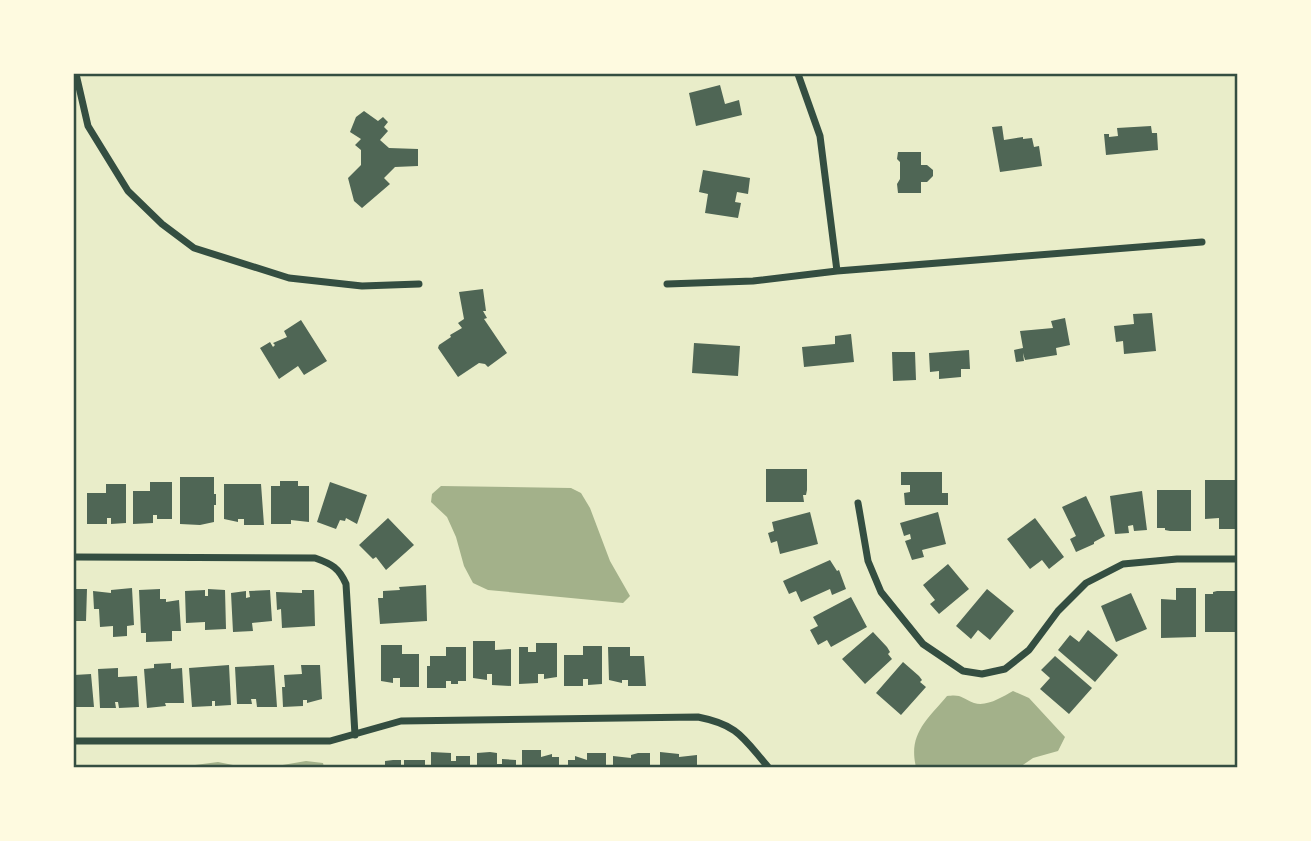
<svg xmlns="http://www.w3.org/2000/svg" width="1311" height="841" font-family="Merriweather,serif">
  <rect width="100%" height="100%" fill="#e9edc9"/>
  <path fill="#a3b18a" d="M441,486l130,2 10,5 9,15 20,53 20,35 -7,7 -135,-13 -15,-7 -9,-17 -8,-29 -9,-20 -16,-15 1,-8z
    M1013,691l16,7 36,39 -7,14 -25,7 -13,9h-104c-8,-33 11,-47 31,-71 15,-2 14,2 27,7 13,4 28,-6 39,-12z
    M306,761l17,2 1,4h-130l1,-2 23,-3 25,5h28z"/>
  <path fill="#4f6655" d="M720,85l5,19 14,-4 3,15 -46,11 -7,-33z
    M364,111l14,10 5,-4 5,5 -4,5 4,4 -8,9 9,8 29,1v17l-23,1 -11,11 6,6 -28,24 -8,-7 -6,-23 13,-13v-15l-6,-5 6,-6 -11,-7 6,-15z
    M1002,126l2,14 19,-3v2l9,-1 2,9 5,-1 3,20 -42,6 -8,-45z
    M1151,126l1,7h5l1,17 -52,5 -2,-21h5v3l9,-1 -1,-8z
    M898,152h23v13h6l6,5v6l-6,6h-6v11h-23l-1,-9 3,-5v-17l-3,-3z
    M703,170l47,8 -2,16 -11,-2 -2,10 6,1 -3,15 -33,-5 3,-19 -9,-2z
    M483,289l3,22h-3l4,7 -3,1 23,34 -19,14 -3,-3 -6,-1 -21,14 -20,-29 1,-3 12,-8 -1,-2 12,-7 -4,-5 6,-4 -5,-27z
    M1152,313l4,38 -32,3 -1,-13 -7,1 -2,-16 20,-2 -1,-10z
    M1065,318l5,27 -14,3 1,7 -32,5 -2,-7 1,8 -8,1 -2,-12 9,-2 -3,-17 33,-3 -2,-7z
    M301,320l26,41 -23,14 -6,-9 -19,13 -19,-31 10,-6 3,5 2,-2 -2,-2 14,-6 -3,-6z
    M1235,320h3v33h-3z
    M851,334l3,28 -50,5 -2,-20 33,-3v-8z
    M694,343l46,3 -2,30 -46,-3z
    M969,350l1,19h-9v8l-22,2v-8l-9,1 -1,-19z
    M892,352h23l1,28 -23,1z
    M766,469h41v21l-1,5h-3l1,7h-38z
    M901,472h41v21h6v12h-43l-1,-12 6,-1v-7h-9z
    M180,477h34v17h2v11h-2v17l-14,3 -20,-1z
    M1205,480h33v49h-19v-11l-14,1z
    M280,481h18v5h11v36l-18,-2v4h-20v-38h9z
    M150,482h22v37h-15v-4h-4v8l-20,1v-33h17z
    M330,482l37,13 -10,29 -11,-6 -1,3 -5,-1 -4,9 -19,-7z
    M106,484h20v39l-15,1v-6h-4v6h-20v-31h19z
    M224,484h37l3,41h-20v-6h-6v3l-14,-3z
    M1157,490h34v41h-21l-5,-1v-2h-8z
    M1142,491l5,39 -13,1 -1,-6 -5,1 1,7 -14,1 -5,-38z
    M1086,496l19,40 -11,6v2l-18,8 -6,-13 6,-3 -14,-29z
    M810,512l8,32 -38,10 -3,-13 -6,2 -3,-10 6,-2 -2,-9z
    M938,512l8,32 -24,6 2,7 -12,3 -7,-19 6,-2 -1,-5 -6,2 -4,-13z
    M388,518l26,27 -28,25 -10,-13 -3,2 -14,-14z
    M1035,518l29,39 -15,12 -7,-9 -12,9 -23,-30z
    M830,560l7,11 2,-1 7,19 -14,6 -2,-6 -29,13 -5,-11 -7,3 -6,-13z
    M948,564l21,25 -30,25 -9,-10 5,-4 -12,-15z
    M426,585l1,36 -47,3 -2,-26h5v-7l17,-1 -1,-3z
    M132,588l2,37 -7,1v10l-14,1v-11l-13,1 -1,-18h-5l-1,-18 18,2v-3z
    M1176,588h20v49l-35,1v-39l15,1z
    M74,589h13l-1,32h-12z
    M160,589v10h6v3l13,-2 2,31h-9v10l-26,1v-9h-5l-2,-43z
    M208,589l17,1 1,39 -21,1v-8l-19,1 -1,-32 20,-1v6h3z
    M987,589l27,22 -24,29 -12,-10 -7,9 -15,-13z
    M270,590l2,31 -20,2 1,8 -20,1 -2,-39 15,-2v7l4,-1 -1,-6z
    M302,590h12l1,36 -33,2 -1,-19 -4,1 -1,-18 26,1z
    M1217,591h20v41h-32v-38h8v-2z
    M1131,593l16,36 -31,13 -15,-36z
    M851,597l16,30 -36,20 -4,-7 -9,5 -8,-15 8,-4 -5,-9z
    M1088,630l30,25 -23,27 -37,-32 12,-15 9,7z
    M873,632l14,15 3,5 -2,2 4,5 -27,25 -23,-25z
    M473,641h22v9l16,-1v37l-19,-1v-11h-5v6l-14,-2z
    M536,643h21v34l-13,2v-5h-6v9l-19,1v-37h9v5h8z
    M381,645h21v9h17v33h-19v-9h-7v5l-12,-2z
    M583,646h19v38l-14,1v-6h-5v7h-19v-31h19z
    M446,647h20v34h-8v3h-7v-3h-5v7h-19v-22h3v-10h16z
    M608,647h22v9h14l2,30h-18v-6h-6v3l-13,-3z
    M1055,656l37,32 -23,26 -29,-25 10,-11 -9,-8z
    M903,662l16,14 3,4 -2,2 6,5 -25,28 -25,-22z
    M171,663v6l11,-1 2,35h-19l1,3 -19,2 -3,-39 10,-1v-4z
    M229,665l2,40 -16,1v-5h-3v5l-20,1 -3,-39z
    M274,665l3,42h-20l-1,-8h-5l1,5h-15l-2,-37z
    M301,665h19l2,34 -15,4v-3h-4v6l-20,1 -1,-20h3l-1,-12 18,-1z
    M118,668v9l19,-1 2,31 -20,1 -1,-6h-3l1,6h-16l-2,-39z
    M91,674l3,33h-20v-32z
    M522,750h19v7l11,-3v3h7v11h-37z
    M431,752l20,1v8h5v-5h14v12h-39z
    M490,752l7,1v11h5v-5l14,1v8h-39v-15z
    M660,752l19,2v3l18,-2v13h-37z
    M587,753h19v15h-38v-8h7v-4l12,4z
    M638,753h12v15h-37v-12l18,2v-3z
    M393,760h8v8h-16v-7z
    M404,760h21v8h-21z"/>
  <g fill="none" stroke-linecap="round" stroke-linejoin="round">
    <path stroke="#344e41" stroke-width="7" d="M76,74l12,52 40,65 34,33 32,24 95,30 73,8 57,-2
      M798,74l22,62 17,135
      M667,284l86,-3 84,-10 365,-29
      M858,503l10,58 13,31 42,52 40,27 19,3 23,-5 24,-19 29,-39 28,-28 37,-19 54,-5h61
      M74,557l241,1c17,6 24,10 31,26l9,151
      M74,741h256l71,-20 297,-4c41,8 45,21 71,51"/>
  </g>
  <rect width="1311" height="841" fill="none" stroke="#fefae0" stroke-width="150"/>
  <rect x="75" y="75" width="1161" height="691" fill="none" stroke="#344e41" stroke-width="2.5"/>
</svg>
